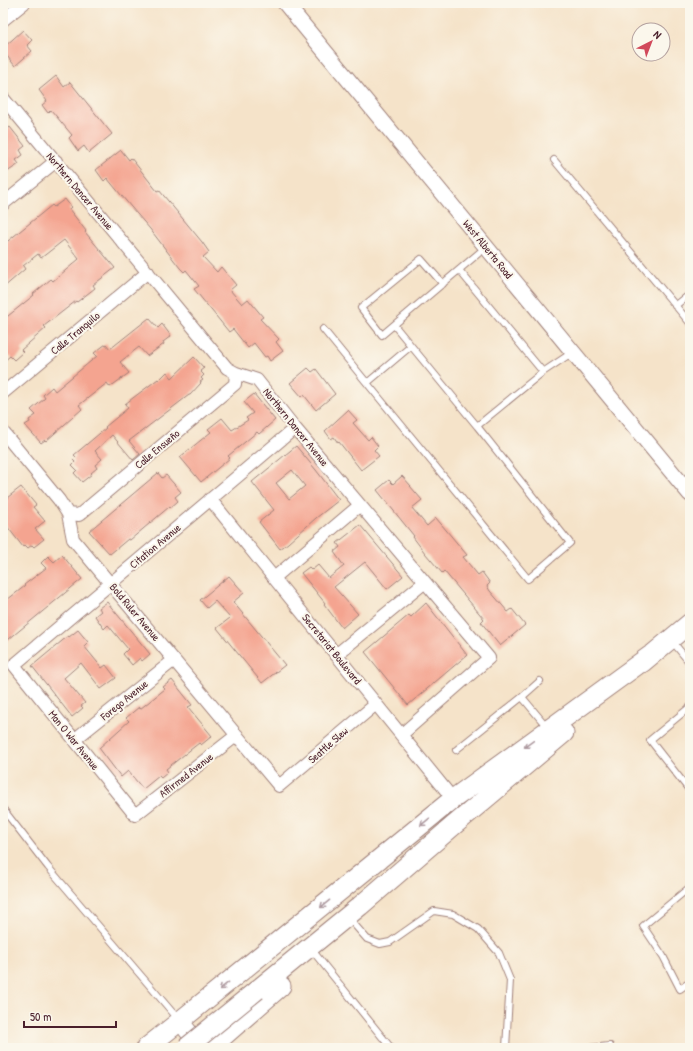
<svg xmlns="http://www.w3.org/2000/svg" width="693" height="1051" font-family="'Patrick Hand',sans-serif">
  <rect width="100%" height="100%" fill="#fbf7ec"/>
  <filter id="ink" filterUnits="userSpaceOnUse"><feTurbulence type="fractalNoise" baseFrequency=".025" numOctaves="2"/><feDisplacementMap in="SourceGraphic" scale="8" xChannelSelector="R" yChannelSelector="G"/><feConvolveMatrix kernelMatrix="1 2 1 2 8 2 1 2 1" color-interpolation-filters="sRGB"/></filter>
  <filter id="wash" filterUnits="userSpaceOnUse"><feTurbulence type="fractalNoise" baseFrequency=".012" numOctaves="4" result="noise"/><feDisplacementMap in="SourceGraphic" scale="16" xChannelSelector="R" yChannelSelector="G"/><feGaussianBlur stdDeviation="0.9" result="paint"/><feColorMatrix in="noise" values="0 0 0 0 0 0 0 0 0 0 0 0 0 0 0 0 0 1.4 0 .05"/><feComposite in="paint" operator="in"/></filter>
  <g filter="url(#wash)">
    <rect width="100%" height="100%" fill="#f5e3c9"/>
    <g id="blocks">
      <path fill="#f4a490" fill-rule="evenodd" d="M23,30l9,10 -5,5 5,6 -17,15 -12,-15v-3z
        M56,76l8,11 6,-5 42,52 -23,19 -5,-7 -6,5 -9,-13 3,-3 -21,-25 -3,3 -6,-8 5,-4 -8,-11z
        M10,127l15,19 -5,4 3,5 -7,5 3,4 -12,8 -4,-5v-35z
        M121,150l8,10 2,-2 26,33 2,-1 43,52 7,10 -6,5 14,15 4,-5 15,18 -6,5 12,14 6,-5 15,18 -3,2 19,20 -3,3 7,9 -13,10 -3,-5 -2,1 -11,-14 -6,5 -15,-19 -4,3 -35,-43 5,-3 -13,-16 -2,2 -4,-4 -30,-39 -19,-22 -24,-29 -3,3 -8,-11z
        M65,199l6,8 -2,2 17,22 -1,1 30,36 -22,17 2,3 -18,14 -1,-1 -32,25 2,2 -25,22 2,2 -9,8 -4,-4 -7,6v-42l31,-25 -1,-1 18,-15 2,2 26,-22 -15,-19 -23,18 -3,-4 -15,12 2,3 -22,19v-43l49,-40 2,2z
        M149,318l9,10 4,-4 9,12 -8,6 1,2 -17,12 -8,-9 -19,15 9,11 -19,14 -3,-4 -28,22 3,4 -36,32 -1,-1 -4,3 -16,-18 5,-3 -1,-2 7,-5 -5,-5 14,-12 -2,-3 9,-8 3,4 42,-35 -3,-3 12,-9 4,5z
        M194,357l10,11 -4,3 4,4 -3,3 2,2 -3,2 1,1 -11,12h-1l-60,46 11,13 -7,6 -21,-25 -17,16 7,8 -7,6 2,3 -6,5 1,1 -10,8 -8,-9 3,-3 -5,-5 3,-3 -2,-2 3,-3 -2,-2 32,-27 -1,-1 23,-19 -3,-4 33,-25 1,1 8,-8 5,6z
        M308,368l4,4 4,-3 19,25 -19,16 -12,-15 -2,2 -12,-14z
        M254,394l21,26 -16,14 -2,-2 -29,24 2,2 -29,24 -21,-25 31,-25 -3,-3 14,-11 10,12 16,-10 -2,-2 7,-5 -9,-11z
        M348,410l9,10 -4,3 15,17 3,-3 7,9 -4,4 5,6 -18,14 -22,-28 -1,1 -4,-6 -3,2 -6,-8z
        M296,446l20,24 23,30 -23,18 -28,25 -8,6 -21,-27 15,-12 -22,-28zM292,470l13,16 -16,13 -13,-16z
        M158,473l4,5 4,-3 15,17 -6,5 3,4 -8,7 -1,-1 -39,33 -2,-1 -18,15 -21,-23z
        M402,476l9,10h-1l12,14 -10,8 15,18 9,-8 31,37 -4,2 15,18 4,-3 8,11 -3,3 3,5 18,21 4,-3 13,16 -25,21 -19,-24 3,-3 -40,-48 -2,2 -17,-20 -12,-16 1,-1 -37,-46 12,-10 4,4z
        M21,487l15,18 -3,2 12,14 -10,8 9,10 -10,8 -2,-2 -4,3 -3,-3 -2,2 -20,-26v-20z
        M360,525l43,51 -16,13 -22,-27 -31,25 24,27 -16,14 -18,-24 1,-1 -24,-30 8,-6 3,3 6,-5 11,13 15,-12 -10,-14 6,-5 -3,-4z
        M62,555l20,24 -79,65v-41l22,-17 -1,-1 22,-17 -5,-5 7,-7 6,6z
        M229,576l15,17 -11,9 52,63 -23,18 -45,-55 13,-10 -15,-17 -8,7 -7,-8z
        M107,602l43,52 -8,7 -2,-3 -8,7 -9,-11 5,-5 -20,-24 -4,4 -9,-13 6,-5 -2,-3z
        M426,603l41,52 -59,50 -43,-53 44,-37 2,2z
        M78,630l10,12 -4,4 18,22 4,-3 10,13 -15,11 -20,-26 -17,15 21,25 -4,3 2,2 -11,9 -40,-51 36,-30 1,1z
        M172,680l20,25 -4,2 24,29 -11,9 -2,-2 -33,26 2,3 -7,6 -2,-2 -16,13 -15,-18 -7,6 -22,-29 30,-27 -3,-3 13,-11 1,2 25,-20 -2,-2z"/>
    </g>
  </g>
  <g filter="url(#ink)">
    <use href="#blocks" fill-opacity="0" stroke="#a0817a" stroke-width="1"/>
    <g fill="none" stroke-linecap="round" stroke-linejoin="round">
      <defs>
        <path id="service" d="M554,160l136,163
          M443,284l-22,-25 -60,49 21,27 104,-88
          M675,306l15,-12
          M394,325l83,101 66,-54 -84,-102
          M323,329l44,54 44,-37
          M543,372l30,-20
          M367,383l161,196 42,-36 -93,-117
          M672,641l18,22
          M522,697l18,-16
          M690,707l-40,33 40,51
          M456,750l66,-53 26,31
          M3,809l45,58 131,153
          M690,887l-47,39 20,30 17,33 10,-7
          M353,923l14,16 13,5 10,-2 44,-31 19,3 25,15 21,24 11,27 -4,68
          M316,955l75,93
          M590,1048l20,-2"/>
        <path id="minor" d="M3,20l21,-17
          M3,98l224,270 9,5 21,7 38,48 194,230 -88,77
          M3,204l53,-43
          M3,393l145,-121
          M3,432l56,68 9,14 5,25 206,247 97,-82
          M210,499l243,300
          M68,514l11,1 156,-131 1,-11
          M274,578l86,-73
          M336,655l89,-73
          M237,735l-102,80 -121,-150 281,-237
          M74,740l100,-80"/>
        <path id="tertiary" d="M285,3l405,491"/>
        <path id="secondary" d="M180,1021l21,27"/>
        <path id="primary" d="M642,663l48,-40
          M257,990l103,-84 93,-80 111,-93
          M146,1048l34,-27 273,-222 198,-144
          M210,1048l71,-62"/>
      </defs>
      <use href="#service" stroke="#a0817a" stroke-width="8"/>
      <use href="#minor" stroke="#a0817a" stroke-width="14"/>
      <use href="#tertiary" stroke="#a0817a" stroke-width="17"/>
      <use href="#secondary" stroke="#a0817a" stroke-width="19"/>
      <use href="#primary" stroke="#a0817a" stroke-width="21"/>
      <use href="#service" stroke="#fff" stroke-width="6"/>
      <use href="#minor" stroke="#fff" stroke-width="12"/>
      <use href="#tertiary" stroke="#fff" stroke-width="15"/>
      <use href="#secondary" stroke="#fff" stroke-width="17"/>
      <use href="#primary" stroke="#fff" stroke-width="19"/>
      <defs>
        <path id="primary-bridge" d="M186,1048l71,-58"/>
      </defs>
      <use href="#primary-bridge" stroke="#a0817a" stroke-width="21" stroke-linecap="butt"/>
      <use href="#primary-bridge" stroke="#fff" stroke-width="19"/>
    </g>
    <defs><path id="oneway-shaft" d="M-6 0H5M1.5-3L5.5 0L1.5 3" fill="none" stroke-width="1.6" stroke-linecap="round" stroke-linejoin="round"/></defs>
    <g stroke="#ae9aa0">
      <use href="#oneway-shaft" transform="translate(529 744) rotate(144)"/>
      <use href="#oneway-shaft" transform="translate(425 822) rotate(141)"/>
      <use href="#oneway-shaft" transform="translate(325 904) rotate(141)"/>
      <use href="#oneway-shaft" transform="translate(224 986) rotate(141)"/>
    </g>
  </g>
  <g text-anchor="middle" stroke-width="4" stroke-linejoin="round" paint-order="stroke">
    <g font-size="11" fill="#4a1f2b" stroke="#fbf7ec">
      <text transform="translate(80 191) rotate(50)" y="4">Northern Dancer Avenue</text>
      <text transform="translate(488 249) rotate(51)" y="4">West Alberta Road</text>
      <text transform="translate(75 333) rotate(-40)" y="4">Calle Tranquilo</text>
      <text transform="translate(296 427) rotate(51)" y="4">Northern Dancer Avenue</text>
      <text transform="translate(157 449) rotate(-40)" y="4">Calle Ensueño</text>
      <text transform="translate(155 546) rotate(-40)" y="4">Citation Avenue</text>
      <text transform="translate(135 612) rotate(50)" y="4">Bold Ruler Avenue</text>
      <text transform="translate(332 649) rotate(51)" y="4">Secretariat Boulevard</text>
      <text transform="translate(124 700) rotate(-39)" y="4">Forego Avenue</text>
      <text transform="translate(74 740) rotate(51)" y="4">Man O War Avenue</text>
      <text transform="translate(328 745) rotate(-41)" y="4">Seattle Slew</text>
      <text transform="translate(186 775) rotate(-38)" y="4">Affirmed Avenue</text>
    </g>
  </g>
  <rect width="693" height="1051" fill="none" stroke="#fbf7ec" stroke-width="16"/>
  <g transform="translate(651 42) rotate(42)"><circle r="19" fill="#fbf7ec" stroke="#b4a19f"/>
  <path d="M0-3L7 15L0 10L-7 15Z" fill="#d1495b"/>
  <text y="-6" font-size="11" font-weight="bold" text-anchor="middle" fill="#4a1f2b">N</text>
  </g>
  <path d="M24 1021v6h92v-6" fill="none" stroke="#4a1f2b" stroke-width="2"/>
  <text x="30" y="1021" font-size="12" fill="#4a1f2b" stroke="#fbf7ec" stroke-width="3" paint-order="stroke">50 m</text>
</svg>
